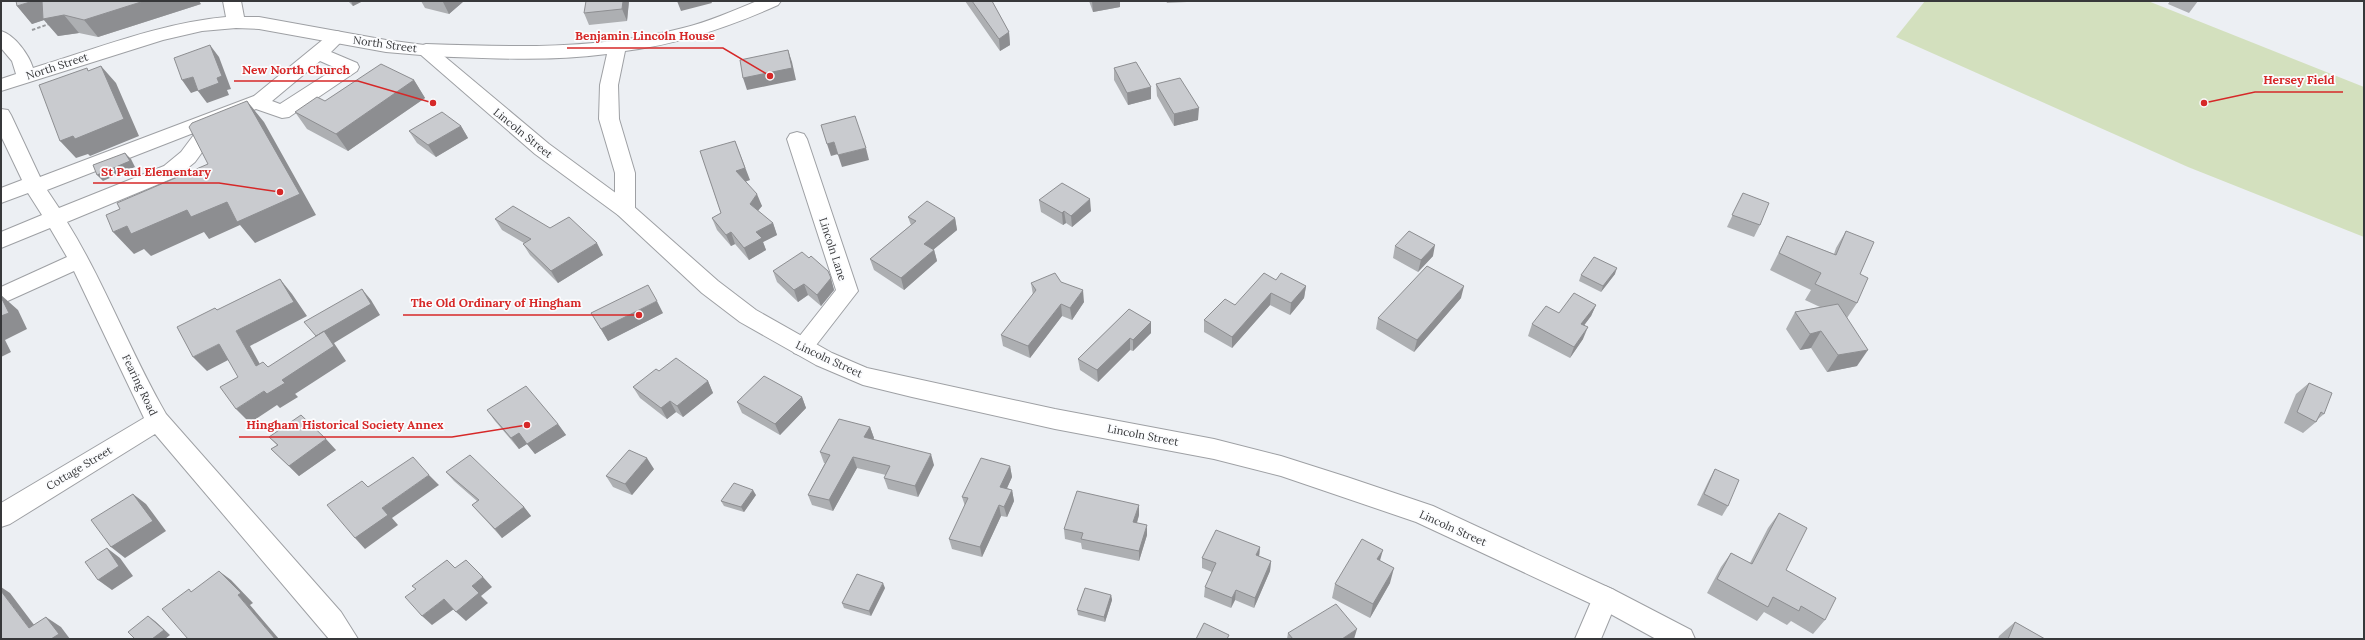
<svg xmlns="http://www.w3.org/2000/svg" width="2365" height="640" font-family="Lora,serif">
  <rect width="100%" height="100%" fill="#eceff3"/>
  <path fill="#d3e0be" d="M1925,1h223l216,86v150l-176,-70 -292,-130z"/>
  <g fill="none" stroke-linecap="round" stroke-linejoin="round">
    <defs>
      <path id="minor" d="M757,1h24l-3,4c-49,22 -99,39 -153,46l-7,34 1,34 16,54v37l-3,5 -7,2 -7,-2 -3,-5v-37l-16,-54 1,-34 7,-31c-60,8 -121,4 -181,2l-6,-2 -3,-4 3,-4 6,-2c86,3 173,6 257,-16 25,-6 50,-17 74,-27z
        M337,31l6,2 3,4 -15,15 26,11 2,4 -2,4 -68,46 -7,1 -26,-9 -32,13 -29,40 -17,14 -111,46c38,61 63,130 99,192l175,198 17,27h-29l-174,-205 -145,90 -9,3v-24l143,-85 -70,-147 -73,33v-17l66,-30 -17,-29 -49,20v-16l41,-17 -14,-22 -27,10v-15l21,-8 -21,-44v-27l7,1 3,5 29,62 214,-81 77,-63zM320,61l16,7 -56,36 -8,-3zM196,132l-15,20 -17,14 -105,42 -12,-18z
        M797,132l7,2 3,5 51,152 -48,62 -8,3 -8,-3 -3,-6 45,-57 -49,-151 3,-5z
        M1605,586l9,4 4,8 -17,41h-26l21,-49z"/>
      <path id="major" d="M223,1h18l3,16h15l127,23 46,6 117,98 83,61 86,76 38,29 76,43 35,15 188,41 159,30 67,17 66,21 86,29 181,84 77,40 4,9h-39l-60,-33 -180,-84 -135,-46 -67,-17 -159,-30 -143,-32 -49,-12 -47,-20 -76,-43 -38,-29 -84,-78 -83,-61 -114,-99 -35,-3 -127,-23 -23,-1 -34,3 -39,9 -162,51v-12l15,-5 -4,-13 -11,-13v-17c14,4 28,24 32,37 63,-19 127,-45 193,-51z"/>
    </defs>
    <use href="#minor" stroke="#9ea0a4" stroke-width="2"/>
    <use href="#major" stroke="#9ea0a4" stroke-width="2"/>
    <path stroke="#999b9e" stroke-width="2" stroke-dasharray="3.5 2" stroke-linecap="butt" d="M32,30l17,-6"/>
    <use href="#minor" fill="#fff" fill-rule="evenodd"/>
    <use href="#major" fill="#fff" fill-rule="evenodd"/>
  </g>
  <path fill="#adafb2" d="M348,1h15l-10,5z
    M421,1h43l-15,13 -24,-6z
    M629,1l-2,20 -38,4 -5,-12z
    M965,1h27l17,31 1,13 -10,6z
    M1089,1h31v6l-27,5z
    M1166,1h41l-40,2z
    M2170,1h28l-9,12 -21,-9z
    M201,4l-103,33 -19,-4 -21,3 -14,-16 -12,4 -15,-18z
    M1114,68l37,19v12l-23,6 -14,-25z
    M414,80l11,18 -77,53 -41,-22 -12,-17 30,-11z
    M1156,84l42,36 -24,6 -17,-30z
    M461,126l7,12 -32,19 -19,-14 -8,-12z
    M700,151l50,29 -4,1 16,25 -4,5 15,12 4,12 -14,7 3,8 -17,10 -14,-16 -4,2 -14,-16 -5,-12 9,-5z
    M1743,193l17,32 -6,12 -27,-10z
    M1039,200l52,11 -19,16 -6,-4 -3,2 -22,-13z
    M908,217l47,1 2,12 -23,19 3,12 -33,29 -30,-20 -4,-11 41,-34z
    M495,219l55,9 53,27 -45,28 -28,-28 -7,-11 1,-1 -22,-13z
    M1846,231l14,43 -3,29 -10,15 10,48 -30,6 -16,-24 -11,2 -14,-21 9,-17 25,-5 -15,-7 6,-10 -41,-20 17,-34 47,18 2,-6z
    M1395,246l38,10 -15,16 -25,-14z
    M809,258l19,13 6,19 -13,16 -13,-11 -10,7 -21,-20 -4,-11z
    M1615,274l-14,18 -22,-11 2,-6z
    M1276,280l30,6 -2,12 -14,17 -20,-10 -38,43 -28,-16v-12l31,-15z
    M1061,282l23,20 -12,18 -10,-4 -32,42 -27,-12 -2,-11 32,-40 -2,-12z
    M1461,298l-47,54 -38,-23 2,-11z
    M1596,305l-5,11 -7,9 -1,14 -13,19 -42,-22 4,-12 27,-11z
    M1129,309l22,24 -18,18 -3,-1 -32,32 -18,-12 -2,-11z
    M591,313h72l-55,28z
    M659,371l49,10 5,12 -30,24 -7,-5 -9,7 -27,-21 -7,-11z
    M2309,383l15,31 -6,5 -2,3 -13,11 -19,-10 12,-29z
    M802,397l4,11 -26,27 -38,-22 -5,-11z
    M487,410l71,14 8,11 -31,19 -8,-10 -8,5 -24,-28z
    M870,427l4,11 -1,1 61,26 -16,32 -30,-8 -4,-11 2,-3 -29,-7 -24,43 -21,-6 -4,-10 17,-32h-1l-4,-11z
    M269,437l67,13 -37,26 -28,-27 6,-4z
    M1010,466l2,11 -5,11 5,2 2,11 -7,16 -6,-1 -19,41 -30,-8 -3,-10 16,-33 -3,-9z
    M654,469l-22,26 -19,-8 -7,-11z
    M1715,469l13,37 -6,10 -25,-11 12,-25z
    M446,472l78,35 7,9 -29,22 -30,-33 5,-4 -23,-20z
    M756,495l-12,17 -20,-6 -3,-5z
    M1779,513l7,57 39,50 -12,14 -22,-13 -4,4 -23,-13 -7,9 -50,-28 14,-26 10,-14 19,10 18,-35z
    M1139,515l-2,8 10,12 -8,26 -57,-12 -1,-6 -16,-4 -1,-10z
    M1260,547l-1,9 12,5 -1,10 -16,37 -19,-8 -4,8 -27,-11 1,-10 7,-15 -10,-4v-10z
    M1380,561l10,22 -20,35 -38,-20 3,-14z
    M885,588l-14,28 -27,-8 -2,-5z
    M1111,595l1,5 -7,22 -27,-7 -1,-5z
    M2015,622l30,17h-47l1,-3z
    M1288,633l66,6h-67z"/>
  <path fill="#8d8e91" d="M33,1h12l19,14 15,18 -21,3 -14,-16 -12,4 -15,-18z
    M144,1h55l2,3 -103,33 -14,-17z
    M351,1h12l-10,5z
    M444,1h20l-15,13 -6,-12z
    M623,1h6l-2,20 -5,-12z
    M677,1h34l1,2 -31,8z
    M1092,1h28v6l-27,5z
    M1009,32l1,13 -10,6 -1,-12z
    M210,45l9,12 12,32 -4,1 2,5 -22,8 -9,-12 19,-13z
    M788,50l4,12 4,18 -49,10 -4,-12z
    M101,66l15,17 23,53 -49,20 -2,-2 -12,4 -16,-17z
    M193,77l9,12 -11,4 -9,-13z
    M414,80l11,18 -77,53 -12,-17z
    M1151,87v12l-23,6 -1,-12z
    M247,101l17,21 52,93 -61,28 -15,-18 -31,14 -5,-7 -53,24 -7,-7 -10,5 -21,-22 14,-6 60,-16z
    M1199,108l-1,12 -24,6v-12z
    M461,126l7,12 -32,19 -8,-12z
    M735,141l15,39 -9,3 -5,-12z
    M834,142l4,12 -7,2 -4,-12z
    M866,148l3,12 -27,7 -4,-12z
    M125,153l6,6 4,8 -32,14 -6,-6z
    M757,194l5,12 -8,9 -4,-11z
    M1090,199l1,12 -19,16 -1,-11z
    M1064,211l2,12 -3,2 -1,-12z
    M955,218l2,12 -30,25 -3,-11z
    M773,223l4,12 -14,7 3,8 -17,10 -5,-12 12,-16z
    M731,232l4,12 -4,2 -5,-11z
    M597,243l6,12 -45,28 -7,-12z
    M1435,245l-2,11 -15,16 3,-12z
    M934,250l3,11 -33,29 -3,-12z
    M1617,268l-2,6 -14,18 2,-6z
    M831,278l3,12 -13,16 -4,-11z
    M280,279l12,15 15,22 -57,30 19,35 -13,-15 -20,-35z
    M804,284l4,11 -10,7 -4,-12z
    M1306,286l-2,12 -14,17 1,-12z
    M1464,286l-3,12 -47,54 3,-12z
    M362,289l9,11 9,15 -46,28 12,18 -51,33 -13,-14 34,-44z
    M1083,290l1,12 -12,18 -2,-12z
    M1271,293l-1,12 -38,43v-11z
    M1,295l17,15 9,19 -22,11 6,12 -10,5z
    M657,301l6,12 -55,28 -7,-12z
    M1061,304l1,12 -32,42 -2,-12z
    M1596,305l-5,11 -14,19 4,-11z
    M1151,322v11l-18,18v-11z
    M1588,327l-5,12 -13,19 4,-11z
    M1821,331l-10,17 -11,2 10,-16z
    M1130,338v12l-32,32 -1,-12z
    M219,344l13,14 -25,13 -14,-14z
    M1868,350l-11,16 -30,6 11,-17z
    M708,381l5,12 -30,24 -6,-11z
    M285,383l13,14 -18,11 -3,-3 -27,18 -14,-14 28,-18z
    M802,397l4,11 -26,27 -5,-11z
    M670,401l6,11 -9,7 -6,-11z
    M558,424l8,11 -31,19 -8,-10z
    M870,427l4,11 -6,10 -4,-11z
    M519,433l8,11 -8,5 -8,-11z
    M326,439l10,11 -37,26 -10,-10z
    M931,454l3,11 -16,32 -3,-11z
    M853,457l4,11 -24,43 -4,-11z
    M647,458l7,11 -22,26 -7,-11z
    M1010,466l2,11 -9,20 -3,-10z
    M429,475l10,10 -47,33 6,7 -33,24 -10,-11 27,-30z
    M753,490l3,5 -12,17 -3,-5z
    M1012,490l2,11 -7,16 -3,-10z
    M133,494l13,10 20,27 -41,27 -14,-11z
    M999,505l2,11 -19,41 -2,-10z
    M1139,505v10l-5,17 -1,-10z
    M524,507l7,9 -29,22 -7,-9z
    M1147,525v10l-8,26v-10z
    M1260,547l-1,10 -3,-2z
    M107,548l13,10 13,18 -21,14 -14,-10z
    M1383,550l-4,14 -2,-5z
    M1271,561l-1,10 -16,37 1,-10z
    M1394,568l-4,15 -20,35 3,-14z
    M219,571l12,9 22,23 -3,2 29,34h-4l-37,-44z
    M483,577l9,10 -11,9 7,7 -22,18 -10,-9 16,-26z
    M883,583l2,5 -14,28 -2,-5z
    M1,587l9,6 34,45 -15,-10 -28,-37z
    M1236,590l-1,10 -4,8 1,-10z
    M1111,595l1,5 -7,22 -1,-5z
    M444,599l10,10 -22,16 -10,-9z
    M148,616l7,5 15,14 -5,4h-13z
    M46,617l15,10 9,12h-19z
    M1357,629l-3,10h-12z"/>
  <path fill="#c9cbcf" stroke="#8d8e91" d="M16,1h17l-16,5z
    M42,1h102l-60,19 -20,-5 -21,4z
    M586,1h37l-1,8 -38,4z
    M972,1h20l17,31 -10,7z
    M210,45l12,31 -5,2 2,5 -21,8 -5,-14 -11,3 -8,-22z
    M788,50l4,18 -49,10 -3,-18z
    M1136,62l15,25 -24,6 -13,-25z
    M381,64l33,16 -78,54 -41,-22 22,-15 8,4z
    M101,66l23,53 -49,20 -2,-3 -13,5 -21,-56 48,-17 1,3z
    M1180,78l19,30 -25,6 -18,-30z
    M247,101l53,93 -63,28 -10,-20 -36,15 -4,-7 -56,24 -4,-8 -14,6 -7,-17 14,-6 -3,-6 91,-39 -19,-37 3,-4z
    M442,112l19,14 -33,19 -19,-14z
    M855,116l11,32 -28,7 -4,-13 -7,2 -6,-19z
    M735,141l10,27 -9,3 21,23 -7,10 23,19 -17,9 6,6 -18,10 -13,-16 -5,3 -14,-17 9,-5 -21,-62z
    M125,153l5,8 -33,14 -4,-10z
    M1062,183l28,16 -19,17 -7,-5 -2,2 -23,-13z
    M1743,193l26,10 -9,22 -28,-10z
    M927,201l28,17 -31,26 10,6 -33,28 -31,-19 46,-38 -8,-4z
    M513,206l37,22 19,-11 28,26 -46,28 -28,-27 8,-5 -36,-20z
    M1409,231l26,14 -14,15 -26,-14z
    M1846,231l28,11 -14,32 8,4 -11,25 -42,-19 6,-11 -42,-20 8,-17 49,19z
    M802,252l7,6 2,-2 17,15 3,7 -14,17 -13,-11 -10,6 -21,-19z
    M1594,257l23,11 -14,18 -22,-11z
    M1427,266l37,20 -47,54 -39,-22z
    M1055,273l6,9 22,8 -13,18 -9,-4 -33,42 -27,-11 35,-45 -5,-7z
    M1264,273l12,7 5,-7 25,13 -15,17 -20,-10 -39,44 -28,-17 21,-21 10,6z
    M280,279l14,23 -58,29 20,35 7,-4 5,5 56,-36 10,15 -52,34 3,3 -18,11 -3,-3 -28,18 -16,-22 18,-10 -19,-33 -26,13 -16,-30 38,-19 2,2z
    M648,285l9,16 -56,28 -10,-16z
    M362,289l9,15 -55,32 -12,-14z
    M1574,293l22,12 -15,19 7,3 -14,20 -42,-23 14,-18 13,7z
    M1,297l8,16 -8,3z
    M1838,304l30,46 -30,5 -17,-24 -11,3 -15,-22z
    M1129,309l22,13 -18,18 -3,-2 -33,32 -19,-11z
    M676,358l32,23 -31,25 -7,-5 -9,7 -28,-21 23,-18 3,2z
    M764,376l38,21 -27,27 -38,-22z
    M2309,383l23,10 -8,21 -3,-2 -5,10 -19,-10z
    M526,386l32,38 -31,20 -8,-11 -8,5 -24,-28z
    M301,415l25,24 -37,27 -18,-17 7,-4 -9,-8z
    M839,419l31,8 -6,10 67,17 -16,32 -31,-8 6,-12 -37,-9 -24,43 -21,-5 22,-40 -10,-3z
    M629,450l18,8 -22,26 -19,-8z
    M470,455l54,52 -29,22 -23,-24 7,-5 -33,-28z
    M413,457l16,18 -47,33 6,7 -33,23 -28,-33 35,-24 6,6z
    M981,458l29,8 -10,21 12,3 -8,17 -5,-2 -19,42 -31,-8 19,-41 -6,-1z
    M1715,469l24,11 -11,26 -24,-12z
    M734,483l19,7 -12,17 -20,-6z
    M1077,491l62,14 -6,17 14,3 -8,26 -58,-12 2,-6 -19,-4z
    M133,494l20,27 -42,26 -20,-27z
    M1779,513l28,15 -21,42 50,28 -11,22 -24,-14 -2,5 -26,-14 -5,10 -51,-28 14,-26 21,11z
    M1216,530l44,17 -4,8 15,6 -16,37 -19,-8 -4,8 -27,-11 11,-24 -14,-5z
    M1362,539l21,11 -6,9 17,9 -21,36 -38,-20z
    M107,548l12,18 -21,14 -13,-18z
    M447,560l8,8 11,-8 17,17 -11,9 7,7 -23,19 -12,-13 -22,17 -17,-19 11,-8 -4,-3z
    M219,571l22,22 -3,2 37,44h-87l-26,-30 27,-20 2,3z
    M857,574l26,9 -14,28 -27,-8z
    M1085,588l26,7 -7,22 -27,-7z
    M1,591l28,37 17,-11 13,17 -8,5h-50z
    M1336,604l21,25 -15,10h-49l-5,-6z
    M148,616l16,14 -12,9h-17l-7,-7z
    M2015,622l30,17h-37z
    M1204,623l25,12 -2,4h-31z"/>
  <g text-anchor="middle" stroke-width="3.5" stroke-linejoin="round" paint-order="stroke">
    <g font-size="11" fill="#37383a" stroke="#fbfcfe">
      <text transform="translate(385 44) rotate(8)" y="4">North Street</text>
      <text transform="translate(57 66) rotate(-18)" y="4">North Street</text>
      <text transform="translate(523 133) rotate(39)" y="4">Lincoln Street</text>
      <text transform="translate(833 249) rotate(72)" y="4">Lincoln Lane</text>
      <text transform="translate(829 359) rotate(25)" y="4">Lincoln Street</text>
      <text transform="translate(140 385) rotate(64)" y="4">Fearing Road</text>
      <text transform="translate(1143 435) rotate(11)" y="4">Lincoln Street</text>
      <text transform="translate(79 468) rotate(-31)" y="4">Cottage Street</text>
      <text transform="translate(1453 528) rotate(24)" y="4">Lincoln Street</text>
    </g>
  </g>
  <path fill="none" stroke="#d62828" stroke-width="1.5" d="M770 76L723 48H567M433 103L358 81H234M2204 103L2255 92H2343M280 192L219 183H93M639 315L590 315H403M527 425L452 437H239"/>
  <g fill="#d62828" stroke="#fbfcfe" stroke-width="1.5">
    <circle cx="770" cy="76" r="4"/>
    <circle cx="433" cy="103" r="4"/>
    <circle cx="2204" cy="103" r="4"/>
    <circle cx="280" cy="192" r="4"/>
    <circle cx="639" cy="315" r="4"/>
    <circle cx="527" cy="425" r="4"/>
  </g>
  <g font-size="12" text-anchor="middle" font-weight="bold" fill="#d62828" stroke="#fbfcfe" stroke-width="3.5" stroke-linejoin="round" paint-order="stroke">
    <text x="645" y="40">Benjamin Lincoln House</text>
    <text x="296" y="74">New North Church</text>
    <text x="2299" y="84">Hersey Field</text>
    <text x="156" y="176">St Paul Elementary</text>
    <text x="496" y="307">The Old Ordinary of Hingham</text>
    <text x="345" y="429">Hingham Historical Society Annex</text>
  </g>
  <rect width="2365" height="640" fill="none" stroke="#37383a" stroke-width="4"/>
</svg>
